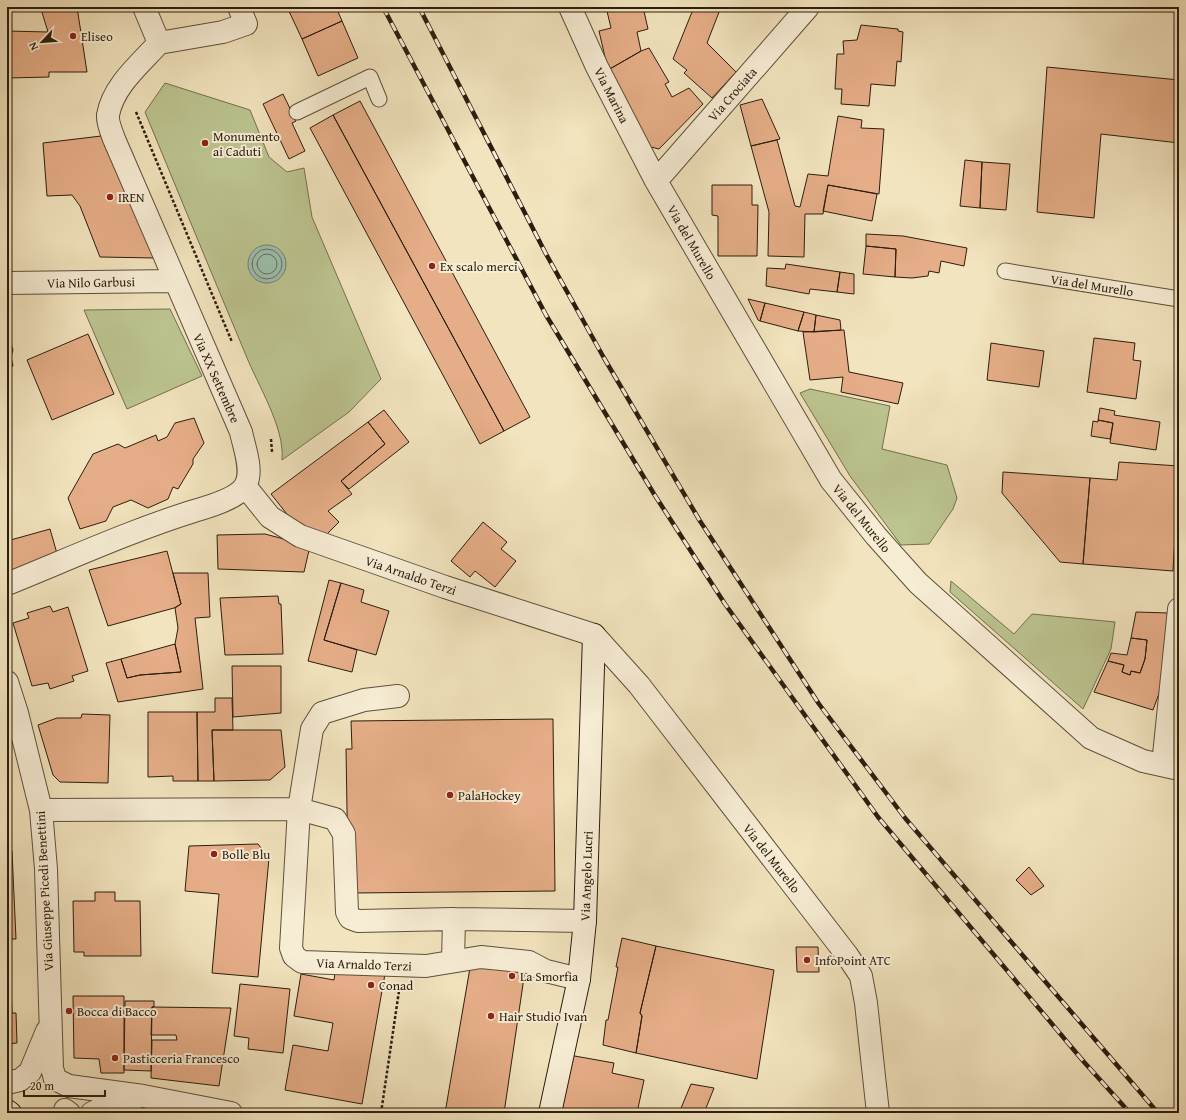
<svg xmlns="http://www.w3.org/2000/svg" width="1186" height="1120" font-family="'Gentium Book Plus',serif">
  <rect width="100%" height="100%" fill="#f2e4be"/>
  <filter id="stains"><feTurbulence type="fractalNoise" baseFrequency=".005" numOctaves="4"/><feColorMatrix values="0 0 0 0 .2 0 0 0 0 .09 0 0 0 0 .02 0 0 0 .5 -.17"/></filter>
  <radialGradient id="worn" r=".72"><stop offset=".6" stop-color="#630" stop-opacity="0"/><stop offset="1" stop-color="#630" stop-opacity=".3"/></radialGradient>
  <path fill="#bcc490" stroke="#74704f" d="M165,83l85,27 19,47 18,15 17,-4 8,49 69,162 -32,33 -67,48c3,-33 -25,-76 -37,-107 -34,-81 -67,-161 -100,-241z
    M170,309l32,67 -75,33 -43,-99z
    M810,389l80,17 -8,43 65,16 10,33 -4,11 -24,35 -28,1 -51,-69 -50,-83z
    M951,581l63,53 18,-20 83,8 -4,27 -28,60 -133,-117z"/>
  <path fill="#9cbfad" stroke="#6f7e6d" d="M248 264a19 19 0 1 1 38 0a19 19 0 1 1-38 0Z"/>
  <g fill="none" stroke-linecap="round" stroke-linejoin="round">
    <path stroke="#646e5e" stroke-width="1" d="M252 264a15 15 0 1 1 30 0a15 15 0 1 1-30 0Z
      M257 264a10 10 0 1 1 20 0a10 10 0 1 1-20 0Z"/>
  </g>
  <path fill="#e6ae88" stroke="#2c1d0e" d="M47,7h30l10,65h-38v5l-42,1v-47l41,1 -7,-23z
    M287,7h49l6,14 -40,18z
    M606,7h37l5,22 -11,3 4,19 -33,19 -9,-39 12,-3z
    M694,7h27l-14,36 29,29 -24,26 -28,-25 3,-3 -14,-11z
    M342,21l16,37 -40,18 -16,-37z
    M861,25l37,4v2l5,1 -2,30 -4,-1 -2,25 -24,-2 -2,22 -28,-2 1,-15h-7l2,-35h7l-1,-13 14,-1z
    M649,48l20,34 -4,2 7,13 17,-9 14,16 -44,45 -12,-3 -39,-76 33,-19z
    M1047,67l132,13v63l-78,-9 -7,84 -57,-6z
    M283,94l13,27 -4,2 13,28 -16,8 -26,-55z
    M762,99l18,40 -29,7 -11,-41z
    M360,101l170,316 -26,14 -171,-316z
    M333,115l171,316 -24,13 -170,-316z
    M838,116l24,4 -1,8 23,1 -5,65 -51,-9 -5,29h-18l-1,43 -36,-1 1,-44 -18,-66 26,-6 18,66 5,1 8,-33 20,2z
    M101,136l54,122 -55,-1 -20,-51 -8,-11 -25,1 -4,-53z
    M965,160l17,2 -2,46 -20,-2z
    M982,162l28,2 -4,46 -26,-2z
    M712,185h40v20h6l-1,51h-39v-40l-6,-1z
    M828,185l49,9 -5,27 -49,-10z
    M866,234l37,2 64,12 -3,18 -23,-5 -2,12 -10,-2 -1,5 -16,2 -17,-1 1,-28 -30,-3z
    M866,246l30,3 -1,28 -32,-3z
    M786,264l54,8 -3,20 -27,-3 -1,5 -43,-8 1,-18 18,1z
    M840,272l14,2v20l-17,-2z
    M748,299l17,4 -5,18 -2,-1z
    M765,303l39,9 -6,19 -38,-10z
    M804,312l12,3 -2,17 -16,-1z
    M816,315l24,5 1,10 -27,2z
    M844,330l5,42 54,11 -5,21 -57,-12 2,-15 -33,3 -7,-48z
    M7,331l6,19 -2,7 -4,1z
    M88,334l26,60 -62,26 -25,-60z
    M1094,338l41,5 -2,17 8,1 -5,38 -49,-7z
    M991,343l53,8 -5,36 -52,-7z
    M11,357l2,9 -6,3v-11z
    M1100,408l15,3 -1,4 46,7 -4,28 -46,-7 3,-20 -15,-3z
    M384,410l25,32 -60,47 -8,-8 44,-37 -17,-22z
    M194,418l10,25 -11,16v5l-15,25 -5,-2 -5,12 -20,9 -17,-8 -18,7 -7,14 -26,8 -12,-31 25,-44 25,-10 7,4 31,-13 2,6 9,-4 8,-14z
    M1098,420l15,3 -3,16 -19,-3 2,-15 5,1z
    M368,422l17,22 -44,37 11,13 -24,17 11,11 -15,15 -26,-9 -27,-34z
    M1119,462l60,4 -6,105 -90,-7 7,-86 27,2z
    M1003,472l87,6 -7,86 -23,-2 -58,-69z
    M483,522l24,20 -6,7 15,12 -21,26 -20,-16 -5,6 -19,-16z
    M50,529l8,28 -51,15v-31z
    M265,534l45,12 -6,26 -86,-3 -1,-34z
    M167,551l14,53 -7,4 -66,18 -19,-56z
    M173,573h35l2,44 -15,1 8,71 -85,13 -12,-39 15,-4 6,19 13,-3 41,-3 -6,-28 3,-16 -3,-20 6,-4z
    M329,580l12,3 -17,57 33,10 -5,22 -44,-11z
    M341,583l23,7 -3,12 28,9 -13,44 -52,-15z
    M278,596l1,8h2l2,50 -58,1 -5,-57z
    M50,606l3,6 15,-5 20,64 -16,5 2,5 -24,8 -2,-6 -16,3 -19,-63 16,-5 -2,-5z
    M1136,612l33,1 -8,75 -8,22 -59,-18 14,-31 16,4 -2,7 8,3 1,-4 9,2 5,-14 2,-19 -16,-2z
    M1131,638l16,2 -2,19 -5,14 -9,-2 -1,4 -8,-3 2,-7 -16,-4 3,-8 16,2z
    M175,644l6,28 -41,3 -13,3 -6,-19z
    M232,666h49v47l-48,4z
    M215,698h17l1,32h-21l2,51h-16l-1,-69h18z
    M148,712h49l1,69h-25v-5l-25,1z
    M82,714l28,1 -2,68 -48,-1 -7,-7 -15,-50 19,-7h24z
    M553,719l2,172 -202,2 -5,-24 -2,-120h6l-1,-28z
    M212,730h69l4,37 -15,13 -56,1z
    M258,844l11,14 -11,119 -46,-4 7,-79 -34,-3 4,-45z
    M7,851h5l4,88h-9z
    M1029,867l15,19 -13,9 -15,-15z
    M95,892h20v9h25l1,55h-57v-4h-10l-1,-51h22z
    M622,938l34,8 -16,67 2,3 -6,37 -33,-8 3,-25h2l10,-53h-2z
    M656,946l118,24 -17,109 -121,-26 6,-37 -2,-3z
    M796,947h22l1,25h-22z
    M471,962l55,2 -22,149h-59z
    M336,966l49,8 -23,130 -77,-14 8,-45 35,6 5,-28 -39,-7 7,-42 33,6z
    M240,984l50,5 -7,64 -35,-4 1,-11 -15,-2z
    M11,985l1,28h4l1,30 -10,1v-58z
    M73,996h51v77h-23l-2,-14 -25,-1z
    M125,1001h29v6h-2l-1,64 -27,-1z
    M152,1007l79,1 -12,78 -68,-8 1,-38h25l-1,-5h-25z
    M569,1055l45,8 -2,10 32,7 -7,33h-78z
    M691,1084l23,4 -10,25h-25z
    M140,1106l10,7h-15z
    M140,1106l-5,7h-14z"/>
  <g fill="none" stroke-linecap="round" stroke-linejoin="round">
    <defs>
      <path id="lane" d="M297,112l73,-35 9,22
        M1005,271l174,28"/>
      <path id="street" d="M144,7l15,36
        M570,7l27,60 59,114 175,299 45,56 42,47 173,155 52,23 36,8
        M159,43l64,-11 23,-8 -7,-17
        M656,181l152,-174
        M7,283l168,-2
        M245,486l25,31 30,19 145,51 149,48 45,50 208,270 14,21 5,27 12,110
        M7,584c62,-25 123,-53 187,-73 14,-4 44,-13 51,-25 9,-14 -1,-39 -4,-54l-127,-293c-2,-6 -7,-17 -6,-24 5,-29 32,-51 51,-72
        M7,682l10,31 24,97 5,59 6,199 3,11 14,7 74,10 88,17
        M398,696l-34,4 -42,13 -10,16 -13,80 -8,139 3,8 8,6 124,4 55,-9 48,5 17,9 33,8
        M1163,765l16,-156
        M41,810l258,-1 36,10 9,15 3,78 3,6 8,3 96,-2 131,2
        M453,961l1,-42
        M7,1083l13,-3 10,-8 17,-41
        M65,1110l4,3
        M92,1113l19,-9 23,-5"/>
      <path id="secondary" d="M7,1111l3,2
        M550,1113l29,-134 6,-58 9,-286"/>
    </defs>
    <use href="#lane" stroke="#5e4f3a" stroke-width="17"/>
    <use href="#street" stroke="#5e4f3a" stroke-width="24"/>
    <use href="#secondary" stroke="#2c1d0e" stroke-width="24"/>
    <path stroke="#2c1d0e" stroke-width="2.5" stroke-dasharray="3 2" stroke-linecap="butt" d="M136,112l96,230
      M271,439l1,13
      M381,1113l18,-122"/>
    <use href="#lane" stroke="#f7edd5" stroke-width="15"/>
    <use href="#street" stroke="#f7edd5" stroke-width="22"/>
    <use href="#secondary" stroke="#f7edd5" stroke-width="22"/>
    <defs>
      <path id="rail" d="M383,7l163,308 108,179 71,110 153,213 206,245 46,51
        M419,7l127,247 58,104 96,163 119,183 86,114 253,295"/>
    </defs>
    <use href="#rail" stroke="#2c1d0e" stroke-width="4.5"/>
    <use href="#rail" stroke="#f7edd5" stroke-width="3" stroke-dasharray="9" stroke-linecap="butt"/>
  </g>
  <g fill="#8f2418" stroke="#f7edd5" stroke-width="1.5">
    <circle cx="73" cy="36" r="4"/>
    <circle cx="205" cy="143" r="4"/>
    <circle cx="110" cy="197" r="4"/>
    <circle cx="432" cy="266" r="4"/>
    <circle cx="450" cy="795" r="4"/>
    <circle cx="214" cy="854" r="4"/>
    <circle cx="807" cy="960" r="4"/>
    <circle cx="512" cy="976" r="4"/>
    <circle cx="371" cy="985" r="4"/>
    <circle cx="69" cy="1011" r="4"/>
    <circle cx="491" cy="1016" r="4"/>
    <circle cx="115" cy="1058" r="4"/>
  </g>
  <g text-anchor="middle" stroke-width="4" stroke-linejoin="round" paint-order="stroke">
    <g font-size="13" fill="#2c1d0e" stroke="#f7edd5" text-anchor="start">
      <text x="81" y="41">Eliseo</text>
      <text x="213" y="141">Monumento<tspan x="213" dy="15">ai Caduti</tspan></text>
      <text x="118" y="202">IREN</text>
      <text x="440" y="271">Ex scalo merci</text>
      <text x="458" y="800">PalaHockey</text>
      <text x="222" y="859">Bolle Blu</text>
      <text x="815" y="965">InfoPoint ATC</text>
      <text x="520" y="981">La Smorfia</text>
      <text x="379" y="990">Conad</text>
      <text x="77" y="1016">Bocca di Bacco</text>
      <text x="499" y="1021">Hair Studio Ivan</text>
      <text x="123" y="1063">Pasticceria Francesco</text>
    </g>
    <g font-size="13" fill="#2c1d0e" stroke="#f7edd5">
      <text transform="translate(732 94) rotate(-49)" y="5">Via Crociata</text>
      <text transform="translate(612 95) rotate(63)" y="5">Via Marina</text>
      <text transform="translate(692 242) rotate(60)" y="5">Via del Murello</text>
      <text transform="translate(91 282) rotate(-1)" y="5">Via Nilo Garbusi</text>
      <text transform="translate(1092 285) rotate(9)" y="5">Via del Murello</text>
      <text transform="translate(217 378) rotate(66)" y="5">Via XX Settembre</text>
      <text transform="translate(862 518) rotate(51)" y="5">Via del Murello</text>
      <text transform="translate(411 575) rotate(19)" y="5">Via Arnaldo Terzi</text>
      <text transform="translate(772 858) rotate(52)" y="5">Via del Murello</text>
      <text transform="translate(586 876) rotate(-88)" y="5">Via Angelo Lucri</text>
      <text transform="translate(44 891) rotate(-93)" y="5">Via Giuseppe Picedi Benettini</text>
      <text transform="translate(364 964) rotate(2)" y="5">Via Arnaldo Terzi</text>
    </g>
  </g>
  <rect width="1186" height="1120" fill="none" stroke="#f2e4be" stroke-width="24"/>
  <rect x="8" y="8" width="1170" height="1104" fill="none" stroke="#2c1d0e" stroke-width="2"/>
  <rect x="12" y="12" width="1162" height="1096" fill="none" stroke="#2c1d0e"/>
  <g transform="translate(42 42) rotate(244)" stroke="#f7edd5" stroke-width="3" paint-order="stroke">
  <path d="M0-3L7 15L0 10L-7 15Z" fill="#2c1d0e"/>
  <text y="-6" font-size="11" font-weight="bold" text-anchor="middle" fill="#2c1d0e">N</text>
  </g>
  <path d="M24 1090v6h81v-6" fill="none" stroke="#2c1d0e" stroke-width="2"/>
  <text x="30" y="1090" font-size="12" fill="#2c1d0e" stroke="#f7edd5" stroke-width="3" paint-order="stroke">20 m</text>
  <rect width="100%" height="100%" filter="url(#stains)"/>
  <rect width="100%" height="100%" fill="url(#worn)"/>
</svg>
